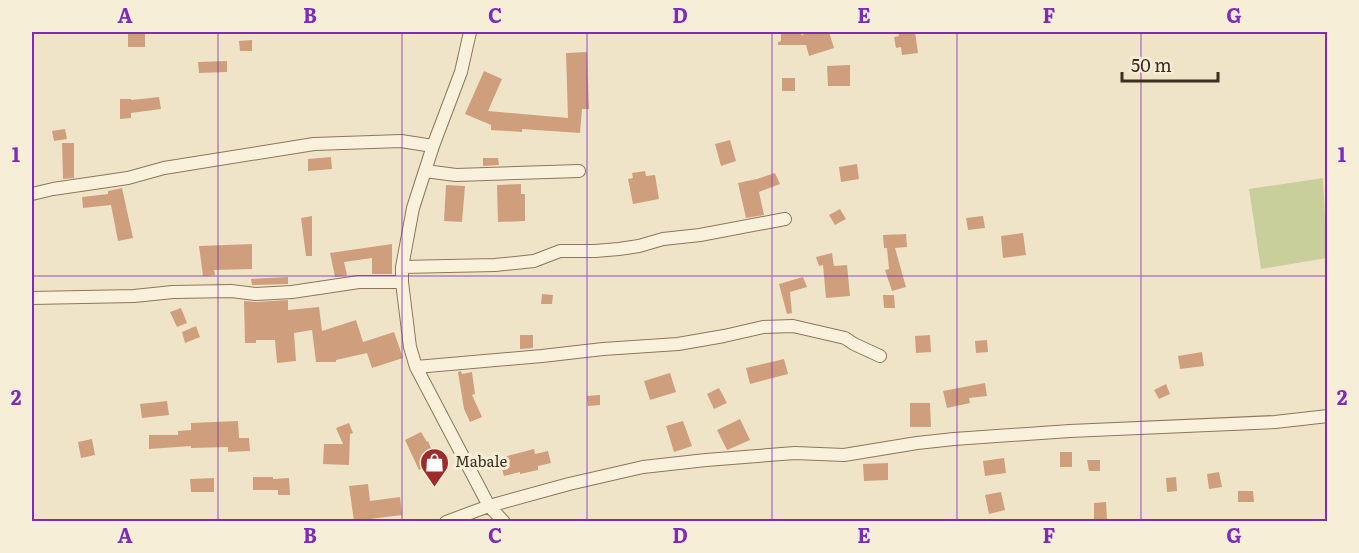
<svg xmlns="http://www.w3.org/2000/svg" width="1359" height="553" font-family="Literata,serif">
  <rect width="100%" height="100%" fill="#f0e4c8"/>
  <path fill="#c9cf9b" d="M1323,178l4,80 -66,11 -12,-80z"/>
  <path fill="#cf9f7d" d="M128,32h17v15h-17z
    M801,32v3l12,-3h16l5,16 -25,8 -3,-11h-28v-3l3,-1v-8z
    M898,32h17l3,21 -16,2 -1,-8 -5,1 -2,-11 5,-1z
    M252,40v11h-12l-1,-10z
    M587,52l2,57h-7l-2,24 -58,-4v3l-31,-2v-5l-26,-11 19,-43 18,8 -14,32 80,7 -2,-65z
    M227,61v11l-28,1 -1,-11z
    M850,65v21h-22l-1,-20z
    M782,78h13v13h-13z
    M159,97l2,12 -30,4v5l-11,1v-20h11v1z
    M65,129l2,10 -13,2 -2,-10z
    M730,140l6,21 -15,5 -6,-22z
    M62,143h12v35l-11,1z
    M331,157l1,12 -24,2v-12z
    M483,158h15l1,7 -16,1z
    M857,164l2,15 -18,3 -2,-15z
    M645,171l1,5 9,-1 4,24 -26,5 -5,-25 5,-1 -1,-5z
    M775,173l5,11 -21,8 5,23 -18,3 -8,-35 19,-4z
    M521,184v10h4v27l-27,1 -1,-37z
    M446,185l19,1 -3,36 -18,-1z
    M122,188l11,50 -15,3 -7,-36 -28,3 -1,-11 26,-3v-3z
    M840,209l6,10 -11,6 -6,-10z
    M312,216v40h-6l-5,-38z
    M983,216l2,12 -17,2 -2,-12z
    M1023,233l3,22 -23,3 -2,-22z
    M906,234l1,13 -12,1 11,39 -14,4 -7,-21 4,-1 -2,-21h-3l-1,-13z
    M252,244v25l-38,1 1,5 -12,1 -4,-30z
    M392,244v30h-20v-16l-28,4 3,13 -12,2 -5,-24z
    M832,253l2,13 13,-1 3,31 -24,2 -3,-33 -4,1 -3,-9z
    M288,277v7l-36,1 -1,-6z
    M803,277l4,10 -17,5 2,21 -5,1 -8,-30z
    M542,294l11,1 -1,9h-11z
    M883,295h11l1,13h-11z
    M288,300v10l31,-3 3,24 34,-11 7,22 31,-10 9,26 -31,10 -5,-15 -31,7v2h-20l-4,-32 -18,3 2,28 -19,2 -2,-23h-19v3h-11l-1,-42 12,1z
    M181,308l6,15 -10,4 -7,-15z
    M196,326l4,11 -15,6 -3,-11z
    M520,335h13v13l-13,1z
    M930,335l1,17 -15,1 -1,-17z
    M987,340l1,12 -12,1 -1,-12z
    M1202,352l2,14 -24,3 -2,-13z
    M784,359l4,15 -38,10 -4,-16z
    M461,371l1,3 10,-2 3,22 -3,1 10,22 -12,5 -6,-13 -6,-37z
    M670,373l6,19 -26,8 -6,-19z
    M985,383l2,13 -18,2 1,5 -23,5 -4,-17z
    M1166,384l4,10 -11,5 -5,-9z
    M719,388l8,15 -13,6 -7,-15z
    M600,395v10l-12,1 -1,-10z
    M167,401l2,14 -27,3 -2,-14z
    M910,403h20l1,24h-21z
    M740,419l10,21 -23,10 -10,-20z
    M238,421l1,17h10l1,13 -22,1v-5l-37,1v-2l-42,3v-14h29v-4l13,-1v-7z
    M683,421l9,25 -18,6 -8,-26z
    M349,423l4,10 -3,1 -1,31 -26,-1 1,-20h19l-7,-16z
    M421,432l6,10 1,-1 9,21 -18,8 -14,-30z
    M92,439l3,16 -14,3 -3,-16z
    M534,449l1,5 13,-3 3,12 -13,3v4l-18,4v-2l-16,4 -5,-18z
    M1060,452h12v15h-12z
    M1004,458l2,15 -21,3 -2,-15z
    M1087,460h13v11h-11z
    M888,463v17l-24,1 -1,-17z
    M1219,472l3,15 -13,2 -2,-15z
    M253,477h20v2l16,-1 1,17h-12v-5h-25z
    M1176,477l1,14 -10,1 -1,-14z
    M214,478v14h-23l-1,-13z
    M368,484l2,17 30,-4 2,18 -48,6 -5,-35z
    M1238,491h15l1,11h-16z
    M1001,492l4,18 -16,4 -4,-19z
    M1106,502l1,18 -13,1v-18z"/>
  <g fill="none" stroke-linecap="round" stroke-linejoin="round">
    <defs>
      <path id="minor" d="M470,32l-9,40 -28,74 -20,62 -11,59v15l8,65 6,20 73,139 15,16
        M425,171l31,4 123,-4
        M32,194l21,-5 75,-11 36,-10 150,-24 87,-3 32,5
        M402,267l93,-2 39,-4 26,-10h35l24,-2 20,-3 24,-7 37,-4 85,-16
        M32,298l102,-2 39,-4 58,-1 25,3 36,-2 67,-10h43
        M416,367l126,-11 61,-7 75,-5 46,-8 39,-9 30,-1 52,12 9,6 26,12
        M446,522l43,-16 80,-22 74,-17 63,-7 89,-7 49,2 73,-12 37,-4 116,-8 205,-9 53,-6"/>
    </defs>
    <use href="#minor" stroke="#8d765c" stroke-width="14"/>
    <use href="#minor" stroke="#faf1dc" stroke-width="12"/>
  </g>
  <path fill="none" stroke="#7b2cbf" stroke-width="1.5" stroke-opacity="0.55" d="M218,32v490M402,32v490M587,32v490M772,32v490M957,32v490M1141,32v490M32,276h1296"/>
  <defs>
    <symbol id="shop-pin" viewBox="-11 -11 22 30"><path d="M0 17L-7.5 6A9.5 9.5 0 1 1 7.5 6Z" fill="#9e2a2b" stroke="#f7eed8"/><path d="M-5-2.5h2.3a2.7 3.5 0 0 1 5.4 0H5L5.5 6h-11ZM-1.5-2.5h3a1.5 2.3 0 0 0-3 0Z" fill="#fff"/></symbol>
  </defs>
  <g fill-rule="evenodd">
    <use href="#shop-pin" x="418" y="446" width="33" height="45"/>
  </g>
  <g text-anchor="middle" stroke-width="6" stroke-linejoin="round" paint-order="stroke">
    <g font-size="15" fill="#3d2e20" stroke="#f7eed8" text-anchor="start">
      <text x="455" y="467">Mabale</text>
    </g>
  </g>
  <rect width="1359" height="553" fill="none" stroke="#f7eed8" stroke-width="66"/>
  <path d="M1122 72v9h96v-9" fill="none" stroke="#3d2e20" stroke-width="3"/>
  <text x="1131" y="72" font-size="18" fill="#3d2e20" stroke="#f7eed8" stroke-width="4.5" paint-order="stroke">50 m</text>
  <rect x="33" y="33" width="1293" height="487" fill="none" stroke="#7b2cbf" stroke-width="2"/>
  <g font-size="20" text-anchor="middle" font-weight="bold" fill="#7b2cbf">
    <text x="125" y="23">A</text>
    <text x="310" y="23">B</text>
    <text x="495" y="23">C</text>
    <text x="680" y="23">D</text>
    <text x="864" y="23">E</text>
    <text x="1049" y="23">F</text>
    <text x="1234" y="23">G</text>
    <text x="16" y="162">1</text>
    <text x="1342" y="162">1</text>
    <text x="16" y="405">2</text>
    <text x="1342" y="405">2</text>
    <text x="125" y="543">A</text>
    <text x="310" y="543">B</text>
    <text x="495" y="543">C</text>
    <text x="680" y="543">D</text>
    <text x="864" y="543">E</text>
    <text x="1049" y="543">F</text>
    <text x="1234" y="543">G</text>
  </g>
</svg>
